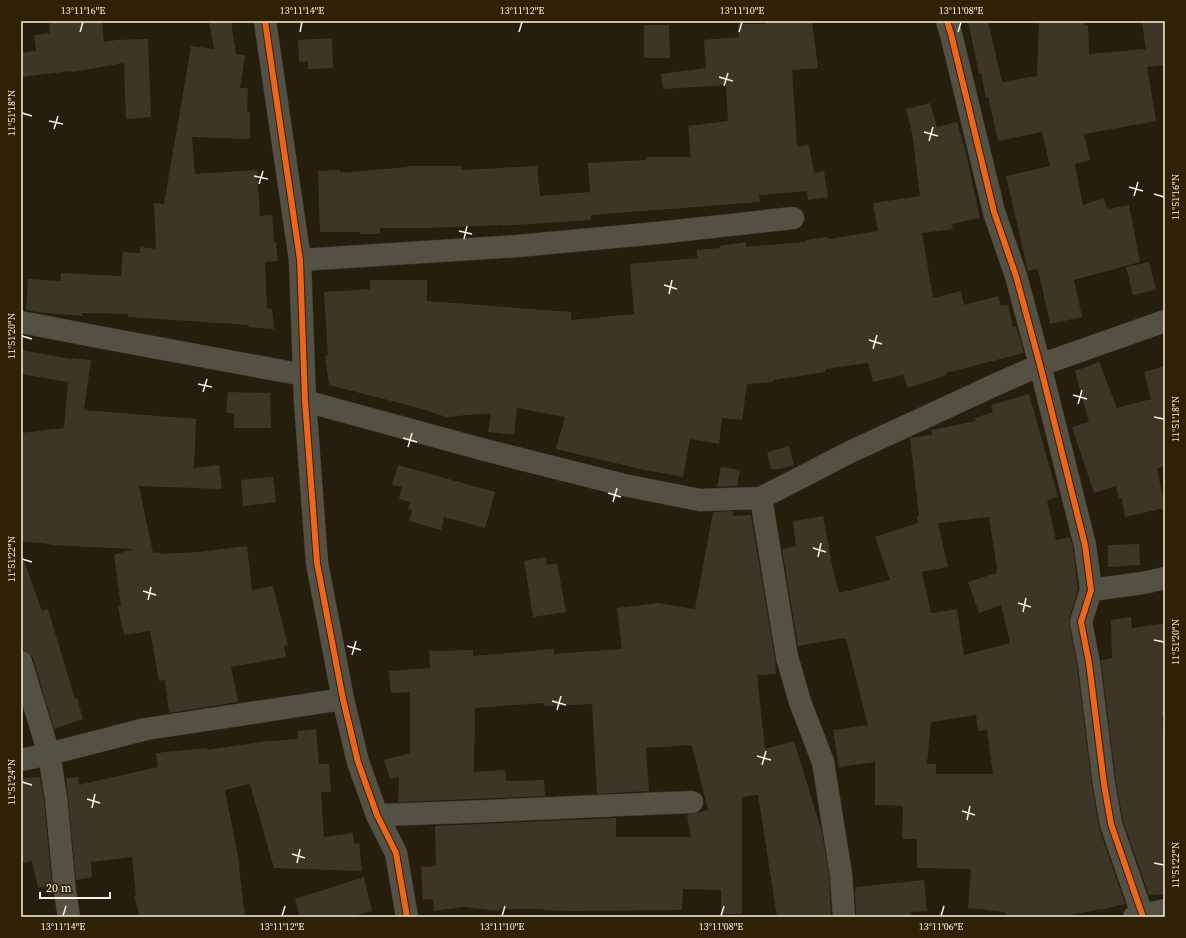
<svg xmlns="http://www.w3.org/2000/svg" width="1186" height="938" font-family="'Source Serif 4',serif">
  <rect width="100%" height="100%" fill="#251e0d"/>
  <path fill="#3d3627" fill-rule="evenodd" d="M49,21h53l2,21 12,-2 32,-1 3,78 -25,2 -2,-56 -52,9 -1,-1 -50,6v-24l15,-2 -2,-16 16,-2z
    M209,21h22l5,33 9,1 -5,33h8l-1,24h3v27l-58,-2 3,37 62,-4 3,46 12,-1 2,27h2l2,19 -13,1 2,46 5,1 2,20 -25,-2v-2l-121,-8v-3l-46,-1v3l-45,-4 -11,-2 2,-31 33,2v-8l60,3 2,-24 17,1v-6l16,2 -2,-46 10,1 27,-158 23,3z
    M766,21h46l6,47 -26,2 5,77 12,-2 5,28 10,-2 4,26 -20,3 -1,-9 -48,4 1,7 -169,13v5l-89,6v-1l-74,3h-48v6h-20v-2h-40l-2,-61 22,-1v3l68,-6v-1h53v4l76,-4 3,30 50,-4 -2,-29 58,-3v-3h45l-3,-31 40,-5 -2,-36 -63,4 -2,-15 45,-6 -2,-28 35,-3 -1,-13h28z
    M968,21h20l14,61 35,-6 2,-55h46v4h3l1,29 57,-5 -4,-26 23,-2v44l-18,2 9,54 -72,13 6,26 -15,4 8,41 20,-7 5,11 21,-4 11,57 -66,18 8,37 -32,7 -12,-55 -10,2 -22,-95 44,-10 -8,-34 -44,9 -10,-44 -2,1 -5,-25 -2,1z
    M644,25h25l1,33h-26z
    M332,38l1,30 -25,1v-8l-9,1 -1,-22z
    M930,103l7,24 20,-5 9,31 14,65 -28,6 1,5 -31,4 11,65 28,-7 3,14 34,-9 3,10 7,-1 5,22 3,-1 8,27 -78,20 1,2 -39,13 -5,-13 -30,7 -5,-19 -42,6 -1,3 -52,8v2l-26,2 -5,36 -20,-2 -3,26 -29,-5 -7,38 -38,-7 -89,-21 9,-32 -48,-9 -3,27 -26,-3 3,-19 -45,4 -27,-9 -90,-23 -4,-29 3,-1 -4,-63 46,-3v-9h57v21l144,11v8l63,-6 -4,-50 67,-6v-8l23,-2v-2l26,-4v5l59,-5v-2l23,-3v2l50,-8 -5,-28 47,-7 -8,-64 -6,-23z
    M1149,262l7,28 -23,5 -7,-28z
    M21,350l50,9 1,-1 19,2 -7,50 112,9 -2,49 25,-3 3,24 -83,-3 14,67 7,-1v2l39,-2 48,-6 5,44 21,-4 15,59 -4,1 2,11 -55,10 7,35 -69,11 -4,-33 -6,1 -9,-50 -26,4 -6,-28 3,-1 -7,-51 19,-6 -84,-4 1,-1 -29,-3v-108l43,-5 4,-46 -47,-8z
    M1099,362l18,46 34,-9 -7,-27 21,-6v100l-8,3 8,39 -40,9 -3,-19h-3l-3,-12 -22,7 -22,-66 17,-5 -14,-51z
    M228,392l42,1 1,35h-37v-14l-8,-2z
    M1029,394l29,103 -11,3 9,40 14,-3 3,10 5,43 -9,28v6l8,41 15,121 7,42 26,76 -24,6v-1l-41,8h-54l-1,-5 -37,-4 3,-39 -54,-1v-29h-15l1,-33 -28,-1v-43l-36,5 -6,-37 35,-5 -22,-86h-2v-1l-46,8 -16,-97 14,-3 -3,-25 30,-5 9,49 7,28 51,-13 -15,-43 43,-14 -1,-7h2l-9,-78 22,-3 -1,-5 45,-9 -1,-3 18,-6 -2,-7zM989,517l8,52h-1l1,4 -29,9 11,31 22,-8 9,38 -46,12 -7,-46 -26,4 -9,-41 26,-5 -10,-44zM976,715l2,16 9,-1 6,44h-57v-10h-9l4,-42z
    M789,446l5,19 -15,4h-8l-4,-17z
    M398,465l97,27 -10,36 -41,-11 -3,13 -32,-9 3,-11 -4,-1 2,-7 -11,-3 3,-12 -10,-2z
    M721,467l19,3 -3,16 -20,1z
    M273,477l3,25 -33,4 -2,-26z
    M733,511v5l18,-1 24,144 1,15 -19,1 8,74 29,-8 28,91 7,43 2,42h-54l-19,-122 -16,2v117h-21v-24l-38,-1 -1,21 -110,1 -29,-1v-1h-43v2l-37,-4 -29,4 -1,-12 -10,1 -2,-33 15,-1 -1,-40 181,-8v19h75l-4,-22 21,-5 -16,-64 -3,-1 -43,3 3,43 -52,3 -5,-90 -48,2v-3l-69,5 -1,64 31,-2 1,11 38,-1 1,16 -147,6 1,-25 -9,2 -6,-19 26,-7v-61l-19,1 -2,-22 41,-3 -1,-17 44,-1v6l81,-7v5l68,-5 -5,-41 41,-5 37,6 18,-97z
    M1139,544l1,21 -32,2v-22z
    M546,557l1,8 10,-2 9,49 -33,5 -9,-56z
    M21,561h3l18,50 6,-2 27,90 2,-1 6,21 -29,10 -21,-71 -4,-5 -5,-3 -3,-9z
    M1131,617l1,11 33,-5v93l-3,1 3,37v140l-16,1 -26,-74 -7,-39 -15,-122 11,-2 -1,-38z
    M316,729l3,35h10l2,28h-10l3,45 29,-4 1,11 5,-1 3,28 -88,-3 -24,-84 -25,6 15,77h-1l6,50h-105l-6,-21h2l-4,-39 -41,5 1,15 -16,3 -10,-102 12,-1 1,8 79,-18 -2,-14 51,-5v2l54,-8 37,-3v-8z
    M40,777l4,23 8,85 -14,3 -6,-27 -11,2v-85z
    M364,877l8,34 -23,6h-49l-5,-18z
    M924,880l3,31 -16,1 1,5h-28v-2l-28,2 -1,-28h1v-2z"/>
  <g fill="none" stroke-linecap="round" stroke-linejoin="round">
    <defs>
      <path id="minor" d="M265,21l35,239 5,141 12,162 26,136 15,63 19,53 19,38 11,64
        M947,21l4,13 43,178 22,64 24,89 45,180 6,45 -10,32 8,41 15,121 7,40 32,93
        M300,260l218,-14 139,-13 136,-15
        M21,322l83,16 200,37
        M305,401l180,49 139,35 76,15 61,-2 89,-46 147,-68 43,-19 125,-44
        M761,498l26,159 13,45 23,60 18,112 3,43
        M1091,590l52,-7 22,-5
        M21,662l28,92 7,44 9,94 4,25
        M21,760l28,-6 97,-25 197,-30
        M377,815c105,-3 210,-9 315,-13
        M1134,917l31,-7"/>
    </defs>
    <use href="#minor" stroke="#3c382c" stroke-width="23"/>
    <use href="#minor" stroke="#555044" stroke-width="22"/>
    <defs>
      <path id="cycleway" d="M265,21l35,239 5,141 12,162 26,136 15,63 19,53 19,38 11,64
        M947,21l4,13 43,178 22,64 24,89 45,180 6,45 -10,32 8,41 15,121 7,40 32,93"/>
    </defs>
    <use href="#cycleway" stroke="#2f2103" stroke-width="8"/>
    <use href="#cycleway" stroke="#eb651d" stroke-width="6"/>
  </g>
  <path fill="none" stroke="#fbf2e1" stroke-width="1.5" d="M80,32l3,-10M300,32l2,-10M519,32l3,-10M739,32l3,-10M958,32l3,-10M719,77l14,4M724,86l4,-13M22,113l10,3M49,121l14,3M54,129l4,-13M924,132l14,4M929,141l4,-14M254,176l14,3M259,184l4,-13M1129,187l14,4M1154,194l10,3M1134,196l4,-14M459,231l13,3M464,239l3,-13M664,285l13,4M669,294l3,-14M22,336l10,3M869,340l13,4M873,349l4,-14M198,384l14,3M203,392l4,-13M1073,395l14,4M1078,404l4,-14M1154,417l10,2M403,438l14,4M408,447l4,-14M608,493l13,4M613,502l4,-14M813,548l13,4M818,557l3,-14M22,559l10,3M143,591l13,4M148,600l3,-13M1018,603l13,4M1023,612l3,-14M1154,640l10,2M347,646l14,4M352,655l4,-14M552,701l14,4M557,710l4,-14M757,756l14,4M762,765l4,-14M22,782l10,3M87,799l13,4M92,808l3,-14M962,811l13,4M967,820l3,-14M292,854l13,4M297,863l3,-14M1154,863l10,2M63,916l3,-10M282,916l3,-10M502,916l3,-10M721,916l3,-10M941,916l3,-10"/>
  <rect width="1186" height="938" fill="none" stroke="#2f2103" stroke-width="44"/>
  <path d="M40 892v6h70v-6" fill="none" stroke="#fbf2e1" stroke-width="2"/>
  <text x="46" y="892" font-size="12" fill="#fbf2e1" stroke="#2f2103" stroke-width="3" paint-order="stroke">20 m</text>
  <rect x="22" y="22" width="1142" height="894" fill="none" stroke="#fbf2e1" stroke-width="1.5"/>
  <g font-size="10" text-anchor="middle" fill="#fbf2e1">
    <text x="83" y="14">13°11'16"E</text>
    <text x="302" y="14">13°11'14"E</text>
    <text x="522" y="14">13°11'12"E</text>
    <text x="742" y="14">13°11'10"E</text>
    <text x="961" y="14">13°11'08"E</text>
    <text transform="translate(11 113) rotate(-90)" y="4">11°51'18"N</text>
    <text transform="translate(1175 197) rotate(-90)" y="4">11°51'16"N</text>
    <text transform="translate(11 336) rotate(-90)" y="4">11°51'20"N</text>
    <text transform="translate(1175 419) rotate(-90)" y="4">11°51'18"N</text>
    <text transform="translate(11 559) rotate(-90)" y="4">11°51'22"N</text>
    <text transform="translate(1175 642) rotate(-90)" y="4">11°51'20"N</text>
    <text transform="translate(11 782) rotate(-90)" y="4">11°51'24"N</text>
    <text transform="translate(1175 865) rotate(-90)" y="4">11°51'22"N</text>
    <text x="63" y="930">13°11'14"E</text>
    <text x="282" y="930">13°11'12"E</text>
    <text x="502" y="930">13°11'10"E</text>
    <text x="721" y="930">13°11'08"E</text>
    <text x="941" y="930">13°11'06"E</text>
  </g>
</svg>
